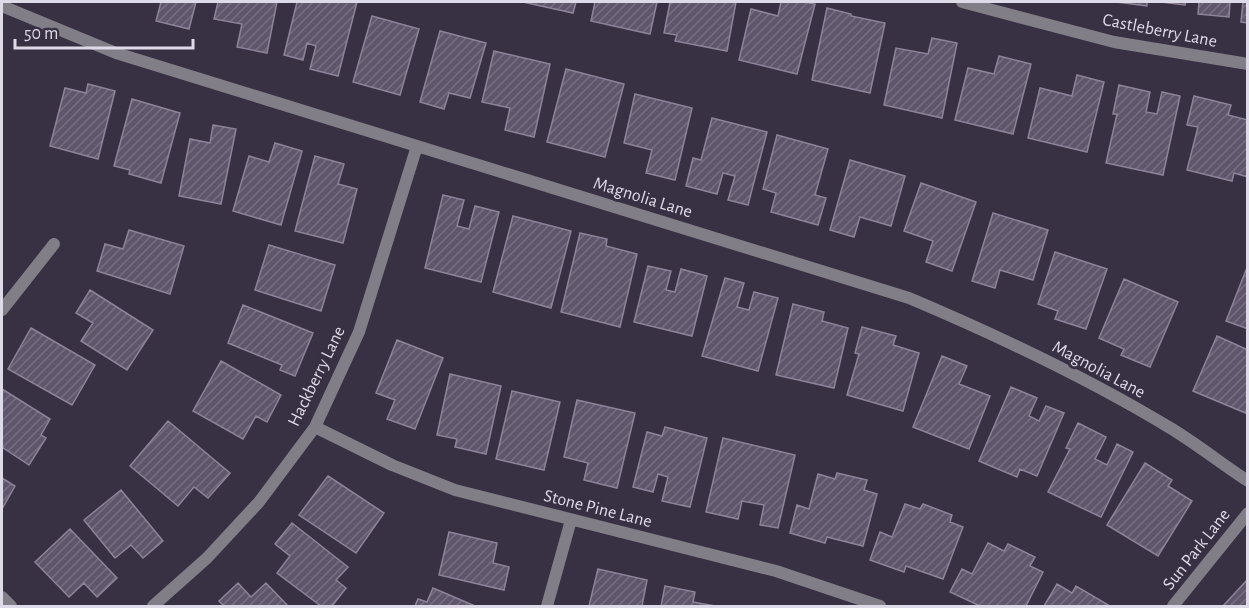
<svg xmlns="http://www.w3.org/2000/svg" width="1249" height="608" font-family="'Alegreya Sans',sans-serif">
  <defs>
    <pattern id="building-hatch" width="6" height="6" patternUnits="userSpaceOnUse" patternTransform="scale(1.5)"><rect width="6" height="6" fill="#5f566b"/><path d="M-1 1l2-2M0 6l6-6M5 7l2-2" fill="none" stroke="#766e80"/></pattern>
  </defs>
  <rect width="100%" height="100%" fill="#383043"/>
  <path fill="url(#building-hatch)" stroke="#8d849a" stroke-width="1.5" d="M161,2h35l-7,27 -33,-8z
    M218,2h59l-10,51 -30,-6 5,-23 -28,-5z
    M297,2h60l-19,74 -28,-7 6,-23 -9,-3 -4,17 -19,-5z
    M523,2h53l-3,11z
    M595,2h62l-7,32 -59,-13z
    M670,2h66l-9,49 -52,-10 2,-6 -13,-2z
    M781,2h23l11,2 -18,70 -58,-14 12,-51 27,7z
    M1116,2h31v4z
    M1161,2h25l-1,3z
    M1199,2h31l-1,15 -31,-3z
    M1243,2h5v21l-7,-1z
    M827,8l24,6v2l34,7 -15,70 -58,-13z
    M372,16l47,13 -19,66 -47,-13z
    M440,31l46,12 -16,55 -21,-5 -5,16 -24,-7z
    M932,38l25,5 -15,75 -58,-13 12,-57 32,6z
    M494,51l56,13 -16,73 -29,-7 5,-22 -28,-6z
    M999,56l32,8 -18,70 -58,-14 13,-52 26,6z
    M566,69l58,15 -19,73 -58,-15z
    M1077,75l27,7 -17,70 -59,-14 12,-50 32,8z
    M88,84l27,7 -17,68 -48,-13 15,-58 21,5z
    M1119,85l31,7 -4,20 11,2 5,-22 18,4 -17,79 -57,-12 11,-49h-4z
    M635,94l57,14 -17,72 -29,-7 6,-23 -28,-7z
    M1194,96l37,9 -3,10 20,5v57l-14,-4 -2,8 -45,-11 11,-43 -11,-2z
    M132,99l48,14 -19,70 -32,-9 1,-4 -16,-4z
    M712,118l55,14 -19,73 -20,-5 7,-24 -12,-3 -6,21 -31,-8 7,-28 8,2z
    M213,125l23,4 -15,75 -42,-8 11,-57 20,4z
    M777,135l51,14 -13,46 11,3 -8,27 -47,-13 5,-19 -13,-4z
    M275,143l27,8 -21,74 -48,-14 16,-55 20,6z
    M315,156l29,8 -6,20 19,5 -14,54 -48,-12z
    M850,160l55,16 -14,50 -31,-9 -6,20 -24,-7z
    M921,183l55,19 -24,69 -26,-9 7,-21 -29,-10z
    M443,195l21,5 -7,26 12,3 6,-23 24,6 -18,70 -56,-14z
    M993,213l55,17 -15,50 -33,-10 -5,18 -23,-7z
    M513,216l58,15 -20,77 -58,-16z
    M129,230l55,16 -14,48 -73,-23 8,-27 18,5z
    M580,233l27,6 -1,7 31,8 -17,73 -59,-15z
    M269,245l66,20 -14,46 -66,-21z
    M1055,252l52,17 -21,60 -31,-10 3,-8 -20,-7z
    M1248,265v64l-22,-8z
    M648,266l23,5 -5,19 9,2 6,-23 26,7 -15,60 -58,-14z
    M725,278l19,5 -7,24 12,3 5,-18 24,6 -20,73 -56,-15z
    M1124,279l54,23 -28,65 -29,-12 3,-6 -25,-11z
    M90,290l63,40 -26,40 -46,-29 12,-18 -17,-10z
    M793,304l31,8 -2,9 26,7 -14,60 -58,-13z
    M243,305l70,28 -18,43 -15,-6 2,-5 -54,-22z
    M862,327l34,9 -3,9 26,8 -16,58 -56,-16 12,-41 -4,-1z
    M31,328l64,37 -23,40 -64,-36z
    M1217,336l31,14v41l-2,5h2v18l-55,-23z
    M397,340l46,18 -28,71 -28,-10 8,-19 -19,-7z
    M942,356l25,10 -8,18 31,12 -21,53 -56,-22z
    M221,361l60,34 -14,27 -11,-6 -13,23 -50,-28z
    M450,374l51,12 -15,68 -31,-7 2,-8 -20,-4z
    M1011,387l26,11 -8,18 10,5 7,-15 18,7 -27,63 -17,-7 -3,8 -38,-16z
    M2,389l48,30 -9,16 5,3 -17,27 -27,-18z
    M512,391l48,11 -16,68 -48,-11z
    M577,400l58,13 -18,75 -33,-8 4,-17 -24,-6z
    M168,421l62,52 -22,25 -14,-11 -16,19 -48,-40z
    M1078,423l28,14 -11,22 12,6 10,-21 16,8 -32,65 -53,-25 22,-43 -4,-1z
    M665,427l42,11 -17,69 -28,-6 6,-24 -10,-3 -5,18 -20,-5 14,-55 15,4z
    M723,438l72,17 -17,73 -18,-3 4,-20 -22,-4 -4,18 -32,-7z
    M1145,463l27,17 -4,6 24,15 -34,55 -51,-31z
    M837,473l30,7 -3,10 13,4 -14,52 -36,-9 -2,6 -35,-10 7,-28 12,4 9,-35 17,5z
    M328,476l56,37 -28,40 -57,-38z
    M2,478l13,8 -13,23z
    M121,490l42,51 -20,17 -12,-13 -16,13 -31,-38z
    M905,504l15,5 3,-5 29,11 -2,7 13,5 -20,52 -37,-13 -2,6 -34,-12 10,-28 12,5z
    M292,523l56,44 -12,13 10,8 -14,18h-11l-44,-33 13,-17 -15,-12z
    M70,529l47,49 -20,19 -13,-14 -15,14 -34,-35z
    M449,532l48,11 -4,20 16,4 -5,23 -65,-15z
    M988,543l16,8 4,-7 27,13 -5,9 13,6 -17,34h-46l-30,-14 12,-23 10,5z
    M598,569l49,11 -5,26h-53z
    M1248,579v27h-25z
    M238,583l13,14 15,-14 22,23h-64l-5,-5z
    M1057,584l15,9 4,-7 34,20h-66z
    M665,586l30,6 -2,10 22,4h-54z
    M433,588l42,18h-60l3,-7 9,3z"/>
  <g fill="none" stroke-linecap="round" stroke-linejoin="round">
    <path stroke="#827e88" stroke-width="12" d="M962,2l152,40 134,22
      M2,6l114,47 793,245c90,38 179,80 263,131 26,16 50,35 76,52
      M2,310l52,-66
      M315,427l77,38 63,25 321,81 104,35
      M2,597l9,9
      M153,606l54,-48 52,-56 56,-75 44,-95 58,-186
      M547,606l24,-86
      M1173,606l75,-93"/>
  </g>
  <g text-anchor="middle" stroke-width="6" stroke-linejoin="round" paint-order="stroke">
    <g font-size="18" fill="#dfdae7" stroke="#383043">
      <text transform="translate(1160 30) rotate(11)" y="6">Castleberry Lane</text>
      <text transform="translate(643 197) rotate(17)" y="6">Magnolia Lane</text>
      <text transform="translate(1099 369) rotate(28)" y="6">Magnolia Lane</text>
      <text transform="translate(316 376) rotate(-64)" y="6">Hackberry Lane</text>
      <text transform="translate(598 508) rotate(14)" y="6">Stone Pine Lane</text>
      <text transform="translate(1196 549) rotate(-52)" y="6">Sun Park Lane</text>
    </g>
  </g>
  <rect width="1249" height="608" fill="none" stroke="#dfdae7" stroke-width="6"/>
  <path d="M15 39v9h178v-9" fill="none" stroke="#dfdae7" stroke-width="3"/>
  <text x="24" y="39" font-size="18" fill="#dfdae7" stroke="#383043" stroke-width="4.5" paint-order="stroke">50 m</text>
</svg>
